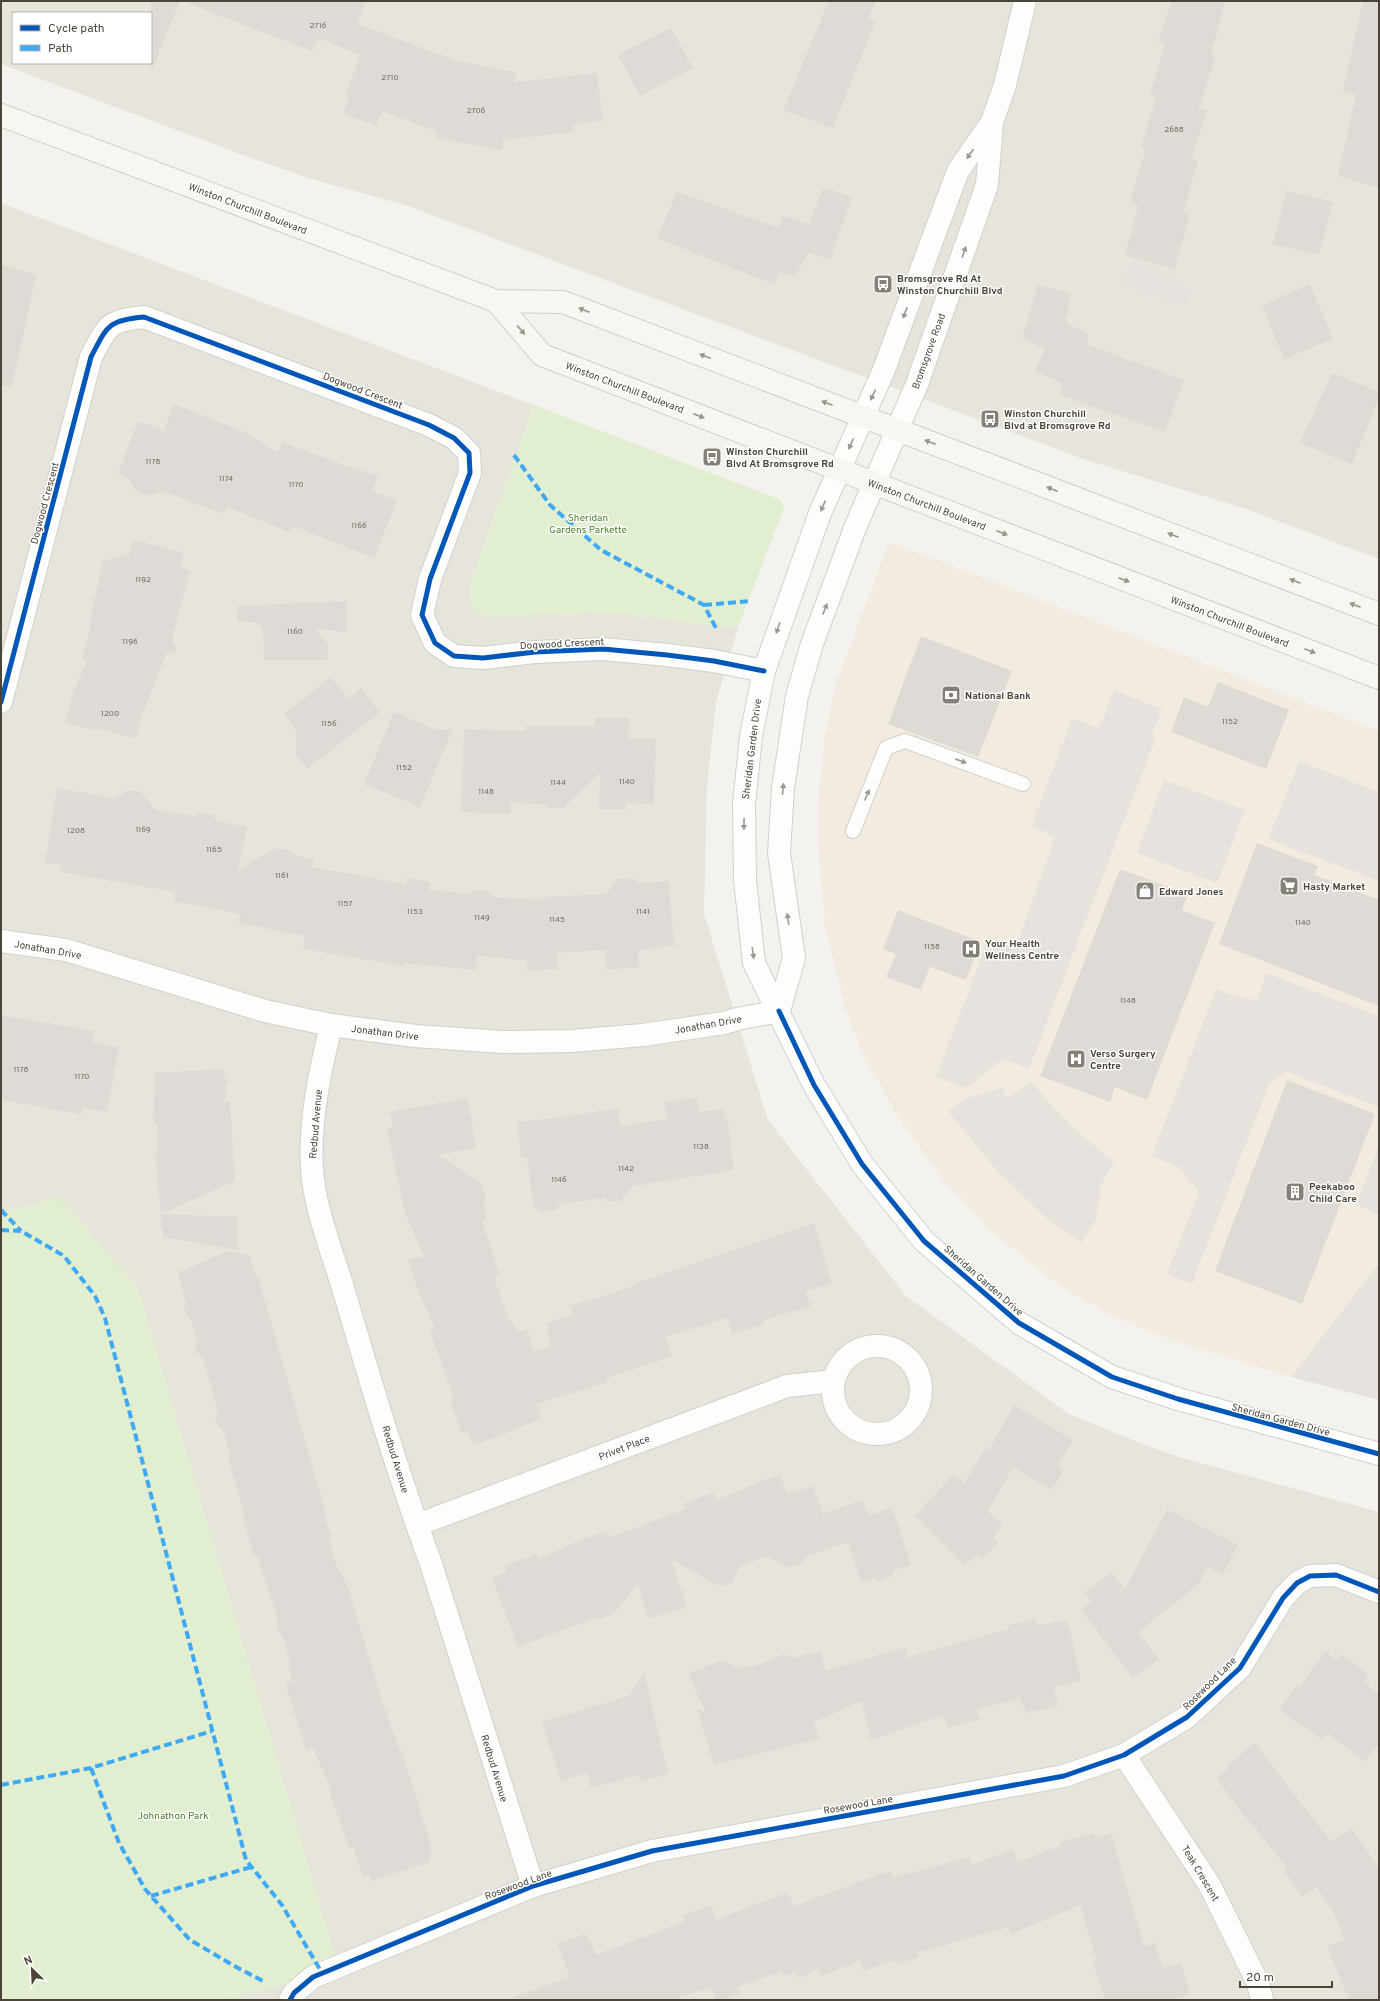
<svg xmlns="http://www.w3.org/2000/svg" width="1380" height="2001" font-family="Overpass,sans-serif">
  <rect width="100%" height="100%" fill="#f4f2ee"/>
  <path fill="#e7e4dc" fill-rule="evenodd" d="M1,1h1378v558l-133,-50 -160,-49 -681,-255 -97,-27 -65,-23 -242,-91zM13,13h138v50h-138z
    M1,203l533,202 -64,180 123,28 32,1 108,14 6,-3 -23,77 -9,84 -3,128 64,206 138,176 163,118 71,29 39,14 200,55v488h-1378z"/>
  <path fill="#f3ebdf" d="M893,543l486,188v532l-88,114 -102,-31 -39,-14 -40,-17 -48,-28 -34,-25 -45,-39 -39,-42 -44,-60 -34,-61 -14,-32 -9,-28 -18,-74 -7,-84v-40l7,-67 11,-51 52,-140z"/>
  <path fill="#e6e2de" d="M1379,1263v137l-88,-23z"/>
  <path fill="#e1eecf" d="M534,405l247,95 3,8 -45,117 -6,3 -108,-14 -32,-1 -103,4c-20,-8 -22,-11 -20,-32z
    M59,1197l79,91 200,678 -25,11 -87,23h-225v-788z"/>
  <path fill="#e6e3df" d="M1129,262l66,23 -8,23 -66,-22z
    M1114,690l48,19 -10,26 4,2 -127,332 -25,-10 -38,29 -30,-11 53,-140 24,7 6,-6 36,-101 -24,-10 41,-109 27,10z
    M1299,761l80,31v89l-111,-42z
    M1164,780l81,30 -28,73 -80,-30z
    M1266,973l113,43v91l-92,-35 -18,12 -77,200 -25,-10 32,-82 -21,-25 -26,-11 64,-167 22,8 19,3z
    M1031,1081l21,25 24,24 38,32 -13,23 -5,35 -15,23 -37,-27 -47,-45 -49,-60 20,-13 35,-11 4,11z
    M1379,1145v70l-23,-10z"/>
  <path fill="#dedbd6" d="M151,1h29l-28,69 -1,-1z
    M189,1h176l-7,23 99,37 59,11 -1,10 82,-9 6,48 -30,3 1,8 -70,8 -2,10 -65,-12 1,-6 -56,-21 -6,15 -33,-13 6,-14 -4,-2 15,-42 -42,-17 -6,13 -123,-47z
    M829,1h47l-8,18 7,3 -42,106 -50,-18z
    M1172,1h53l-14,54h5l-17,53 8,2 -15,48 6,2 -14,51 6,3 -15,55 -50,-14 13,-48 -8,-6 15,-50 -4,-4 15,-49 -6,-4 15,-49 -7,-3z
    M1363,1h16v187l-41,-12 18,-81 -13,-4z
    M671,28l22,40 -53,28 -22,-41z
    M823,188l29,9 -22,63 -22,-8 -13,25 -16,-5 -4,13 -118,-47 20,-46 102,36 3,-13 27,9z
    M1286,191l47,11 -14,53 -46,-11z
    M1,264l35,11 -24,112 -11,-1z
    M1310,284l23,55 -49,20 -22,-53z
    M1038,285l33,8 -5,30 22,11v11l96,35 -19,52 -105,-37 2,-12 -27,-12 10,-22 -23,-11z
    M1332,373l47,19v5l-27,67 -52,-21z
    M174,404l70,28 34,20 4,-10 66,25 1,-1 29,10 -6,15 25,9 -23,58 -81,-32 -2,7 -64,-26 -3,7 -62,-23 -11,5 -16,-6 -6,-11 -11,-5 20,-53 26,9z
    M133,540l51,13 -4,15 10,3 -18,68 5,11 -11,4 -25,64 -5,21 -38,-11 -1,3 -32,-9 8,-29 14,-32 -5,-1 8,-31 -1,-4 14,-64 26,-7z
    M347,601v31l-32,-3 13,15 -1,16h-63l-1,-30 -5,-7 -21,-2 1,-15z
    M921,636l91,35 -34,86 -90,-33z
    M331,677l18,22 12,-11 19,24 -73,57 -11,-15v-24l-12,-16z
    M1218,682l71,28 -23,59 -95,-37 13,-35 24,10z
    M394,712l43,18 16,-1 -33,78 -56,-23z
    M595,718h34l-1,20h28l-2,66 -28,-1v6h-27l1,-36 -37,35h-15l-4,-4 -33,-1v10l-33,1 -1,-2h-16l3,-83 62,2v-5h69z
    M57,788l58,10 13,-8 13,2 14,18 40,6 5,-4 13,3 4,6 30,6 -9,43 38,-22 17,3 3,5 18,3 -2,8 94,17 1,-6 24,4 -2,8 42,4 5,-4 14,2 4,5 49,3v-3l63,-3 11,-15 14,-1 8,5 30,-2 5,64 -36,6 1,16 -32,3 -2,-20 -48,3 1,16 -31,2v-10l-50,-6 -1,15 -72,-7v3l-101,-17 2,-13 -66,-13 2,-9 -67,-13 1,-9 -115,-20 1,-8 -16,-1z
    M1257,843l61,23 -3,9 64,25v106l-160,-62z
    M1120,869l68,25 -6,16 33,13 -68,177 -32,-13 -5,15 -70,-26z
    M898,910l83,32 -15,38 -36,-13 -9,23 -35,-13 10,-23 -13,-5z
    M1,1015l93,16 -2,11 27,5 -12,65 -24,-5 -2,7 -80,-14z
    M224,1069l1,9 3,1 -4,23 6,-1 5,80 -74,33 -5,-49 -1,-10 3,-4 -1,-25 -4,-3 2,-50z
    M1287,1080l88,34 -73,190 -87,-33z
    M468,1098l8,50 -38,7 44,29 4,15 -3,2 4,18 -5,2 18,55 -6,1 15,43 3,1 5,11 10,-3 7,22 16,-4 -3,-24 26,-8 -3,-9 65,-20 -1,-2 180,-61 18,60 -27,9 6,14 -48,14 1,4 -32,10 -5,-16 -62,19 7,19 -66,22 1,4 -70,22 5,15 -68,26 -7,-15 -5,3 -12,-33 4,-1 -24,-68 5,-2 -17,-39 -10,-30 16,-4 -19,-43 -18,-83 6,-2 -3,-16z
    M697,1098l2,14 25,-3 1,12h3l6,49 -101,16 -11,14 -14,2 -4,-4 -44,6 -4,6 -15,2 -8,-6 -6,-49h-6l-4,-35 69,-8v-1l32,-5 2,18 47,-7 -3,-17z
    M160,1214l77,3v33l-74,-13z
    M225,1252l21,2 4,3 6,20h2l69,240 -2,1 6,18 -2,4 9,31 3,1 8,19 33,110 18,50h2l30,98 -3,13 -58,19 -2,-6 -6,2 -9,-29 -5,-1 -19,-53 2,-1 -19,-45 -7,2 -21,-67 7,-2 -4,-17 2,-3 -8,-26 -4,-3 -2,-9 2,-3 -21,-64 -3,1 -12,-41 3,-1 -17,-56 2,-4 -7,-26 -4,-1 -4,-11 3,-5 -15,-54 -3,-2 -5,-10 2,-4 -6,-24 -5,-3 -2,-9 2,-4 -8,-29z
    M1014,1405l59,35 -15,25 6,4 -12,21 -39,-23 -25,44 15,14 -10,13 5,5 -15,16 -6,-4 -13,10 -49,-49 39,-42 10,10 21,-36 4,2z
    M780,1474l7,20 26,-8 10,28 40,-14 5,16 24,-9 19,58 -17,5 -1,5 -15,7 -4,-3 -13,3 -13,-40 -41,14 -5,8 -13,4 -22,-12 -27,10 -7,17 -14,3 -48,-27 16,48 -39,12 -10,-35 -25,30 -14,6 -4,-2 -77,29 -26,-69 15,-7 -3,-5 33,-12 2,5 42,-19 27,-9 2,6 76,-28 -2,-5 29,-12 3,8z
    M1167,1509l71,36 -15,29 -15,-7 -10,18 -60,47 21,27 -26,19 -52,-68 10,-8 -7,-9 27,-21 14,17z
    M1036,1619l1,7 31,-6 13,61 -27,6 4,19 -32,7 -6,-15 -43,12 3,9 -33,9 -3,-13 -73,25 -10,-39 -47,21 5,17 -105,26 -17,-57 9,5 -18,-40 15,-4 2,-2 18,-7 16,9 11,-4v3l35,-14 7,4 29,-7 5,20 80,-24 2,10 101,-28 -1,-4z
    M1325,1651l12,9 4,-6 28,20 -5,8 15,12v49l-14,19 -37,-29 -5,7 -44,-30 18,-25 3,2z
    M644,1672l24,102 -28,7 -2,-6 -47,13 -4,-15 -26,8 -19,-59 87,-26z
    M1255,1743l76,99 20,-14 28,40v132h-30l-22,-54 18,-6 -13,-30 -16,-23 -14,10 -18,-26 3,-3 -55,-68 -15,-22 13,-10 -3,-3z
    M1094,1833l1,5 16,-5 33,113 11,-3 8,25 18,-5 9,31 -21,6h-64l-12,-38 4,-1 -17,-56 -69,29 -3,-7 -91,26 2,4 -23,8 -2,-5 -30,11 -4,-10 -39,15 -3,-6 -20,8 -2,-6 -12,4 -2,-5 -44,16 3,6 -19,7h-6l-5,-13 -37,13h-157l-1,-4 54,-19 -13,-33 29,-10 10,21 88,-33 -2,-6 29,-11 5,15 72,-28 6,14 96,-35 3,7 76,-21 3,8 41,-16 5,13 44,-17 -1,-3z"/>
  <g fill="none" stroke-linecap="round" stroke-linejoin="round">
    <defs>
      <path id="service" d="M853,831l33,-83 19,-7 118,43"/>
      <path id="minor" d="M1,702l90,-345c16,-30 16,-37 53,-40l285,108 25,13 15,15 1,20 -40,106 -8,36 13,28 19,13 29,2 52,-6 68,-3 64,6 47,6 50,10
        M1,941l65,9 199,61 66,14 84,11 88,6 69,-1 71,-6 81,-12 13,-4 42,-8
        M331,1025c-11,47 -22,96 -19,144 2,37 20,83 31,119 27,92 54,184 87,273l103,325
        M833 1390a44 44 0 1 1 88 0a44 44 0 1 1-88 0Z
        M417,1525l370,-139 47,-5
        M1124,1755l85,129 49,99 4,17
        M290,2000l4,-7 19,-16 220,-91 119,-35 412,-75 60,-21 63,-38 53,-49 43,-70 14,-15 13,-7 26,-1 43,17"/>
      <path id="tertiary" d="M992,122l-34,49 -75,201 -63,141 -56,158 -13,65 -7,68 1,76 9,83 60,122 48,79 62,77 95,82 93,54 66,22 201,55
        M779,1011l15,-53 -15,-105 4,-65 14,-92 15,-52 43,-116 62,-144 70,-199 5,-63 13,-37 20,-84"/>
      <path id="secondary" d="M1,115l495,186 67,1 816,312
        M496,301l46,54 837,323"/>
    </defs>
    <use href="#service" stroke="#d2d0cb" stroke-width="16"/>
    <use href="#minor" stroke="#d2d0cb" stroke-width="24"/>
    <use href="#tertiary" stroke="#d2d0cb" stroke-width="24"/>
    <use href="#secondary" stroke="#d3cfc5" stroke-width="24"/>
    <use href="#service" stroke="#fdfdfc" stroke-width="14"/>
    <use href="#minor" stroke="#fdfdfc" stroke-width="22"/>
    <use href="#tertiary" stroke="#fdfdfc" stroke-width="22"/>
    <use href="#secondary" stroke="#f7f6f1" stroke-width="22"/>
    <path stroke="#3fa9f5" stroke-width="4" stroke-dasharray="8 4" stroke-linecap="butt" d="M514,455l36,50 51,45 103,55 13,25
      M704,605l47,-4
      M1,1210l20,21
      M1,1230l20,1 43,25 31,40 10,22 141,542 36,45 40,68
      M91,1768l28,75 26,46 45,51 48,28 27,14
      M1,1785l90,-17 121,-37
      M151,1896l100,-29"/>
    <defs>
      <path id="cycleway" d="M1,702l90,-345c16,-30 16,-37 53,-40l285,108 25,13 15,15 1,20 -40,106 -8,36 13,28 19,13 29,2 52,-6 68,-3 64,6 47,6 50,10
        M779,1011l35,74 48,79 62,77 95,82 93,54 66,22 201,55
        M290,2000l4,-7 19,-16 220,-91 119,-35 412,-75 60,-21 63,-38 53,-49 43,-70 14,-15 13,-7 26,-1 43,17"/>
    </defs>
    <use href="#cycleway" stroke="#fff" stroke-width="8"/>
    <use href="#cycleway" stroke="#0057b8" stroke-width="5"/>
  </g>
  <defs><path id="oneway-solid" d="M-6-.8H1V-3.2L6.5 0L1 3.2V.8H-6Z"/></defs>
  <g fill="#9b9791">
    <use href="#oneway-solid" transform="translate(970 154) rotate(125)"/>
    <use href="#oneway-solid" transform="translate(964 252) rotate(-71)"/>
    <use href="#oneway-solid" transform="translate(905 313) rotate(110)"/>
    <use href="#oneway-solid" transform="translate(873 395) rotate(114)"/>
    <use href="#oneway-solid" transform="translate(851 444) rotate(114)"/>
    <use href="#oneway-solid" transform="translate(823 506) rotate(114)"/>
    <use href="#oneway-solid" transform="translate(825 609) rotate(-69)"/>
    <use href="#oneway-solid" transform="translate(778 628) rotate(109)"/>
    <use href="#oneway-solid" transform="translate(961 761) rotate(20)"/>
    <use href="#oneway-solid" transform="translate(783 789) rotate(-85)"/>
    <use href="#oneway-solid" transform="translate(867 795) rotate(-68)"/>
    <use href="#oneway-solid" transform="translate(744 824) rotate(91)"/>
    <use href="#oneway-solid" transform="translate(788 919) rotate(-98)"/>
    <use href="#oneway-solid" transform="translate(753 953) rotate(82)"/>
  </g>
  <g fill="#98948c">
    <use href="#oneway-solid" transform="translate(584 310) rotate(-159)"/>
    <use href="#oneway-solid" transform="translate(521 330) rotate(49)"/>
    <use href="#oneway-solid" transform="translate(705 356) rotate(-159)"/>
    <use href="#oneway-solid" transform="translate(827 403) rotate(-159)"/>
    <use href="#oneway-solid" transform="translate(699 416) rotate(21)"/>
    <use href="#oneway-solid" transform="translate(930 442) rotate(-159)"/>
    <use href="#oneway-solid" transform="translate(1052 489) rotate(-159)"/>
    <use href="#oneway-solid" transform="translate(1002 533) rotate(21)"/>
    <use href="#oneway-solid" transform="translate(1173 535) rotate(-159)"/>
    <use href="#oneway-solid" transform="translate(1124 580) rotate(21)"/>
    <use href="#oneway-solid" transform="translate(1295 581) rotate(-159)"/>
    <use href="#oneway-solid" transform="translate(1355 605) rotate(-159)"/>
    <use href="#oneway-solid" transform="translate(1310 651) rotate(21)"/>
  </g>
  <defs>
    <symbol id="bus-square" viewBox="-11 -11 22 22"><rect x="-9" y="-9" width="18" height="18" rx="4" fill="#868178" stroke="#fff"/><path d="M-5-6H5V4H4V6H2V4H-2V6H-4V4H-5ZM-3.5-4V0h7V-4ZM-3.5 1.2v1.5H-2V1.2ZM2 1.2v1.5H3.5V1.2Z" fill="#fff"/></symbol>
    <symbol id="bank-square" viewBox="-11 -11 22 22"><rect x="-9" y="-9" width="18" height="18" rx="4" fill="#868178" stroke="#fff"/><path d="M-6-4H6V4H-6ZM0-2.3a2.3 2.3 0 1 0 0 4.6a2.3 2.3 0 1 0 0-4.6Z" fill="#fff"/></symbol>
    <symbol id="supermarket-square" viewBox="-11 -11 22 22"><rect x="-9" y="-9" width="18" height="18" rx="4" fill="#868178" stroke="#fff"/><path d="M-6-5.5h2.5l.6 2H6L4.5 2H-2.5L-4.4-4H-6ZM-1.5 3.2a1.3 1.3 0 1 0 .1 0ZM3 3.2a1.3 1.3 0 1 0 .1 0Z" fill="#fff"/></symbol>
    <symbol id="shop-square" viewBox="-11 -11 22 22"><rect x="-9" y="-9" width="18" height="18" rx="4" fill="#868178" stroke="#fff"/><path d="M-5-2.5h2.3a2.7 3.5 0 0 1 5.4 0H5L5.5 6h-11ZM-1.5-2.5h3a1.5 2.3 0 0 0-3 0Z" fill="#fff"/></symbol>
    <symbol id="hospital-square" viewBox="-11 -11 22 22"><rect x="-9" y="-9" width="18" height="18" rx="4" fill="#868178" stroke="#fff"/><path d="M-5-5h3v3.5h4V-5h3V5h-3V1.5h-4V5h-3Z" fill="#fff"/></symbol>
    <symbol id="building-square" viewBox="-11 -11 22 22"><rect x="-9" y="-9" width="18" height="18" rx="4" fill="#868178" stroke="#fff"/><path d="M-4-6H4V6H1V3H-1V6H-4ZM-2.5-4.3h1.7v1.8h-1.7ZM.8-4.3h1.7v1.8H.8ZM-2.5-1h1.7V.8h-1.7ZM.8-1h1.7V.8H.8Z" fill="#fff"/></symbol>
  </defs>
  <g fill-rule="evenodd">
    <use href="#bus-square" x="872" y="273" width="22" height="22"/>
    <use href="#bus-square" x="979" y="408" width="22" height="22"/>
    <use href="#bus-square" x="701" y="446" width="22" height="22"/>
    <use href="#bank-square" x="940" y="684" width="22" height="22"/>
    <use href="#supermarket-square" x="1278" y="875" width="22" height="22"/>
    <use href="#shop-square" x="1134" y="880" width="22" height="22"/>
    <use href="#hospital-square" x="960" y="938" width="22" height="22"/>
    <use href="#hospital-square" x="1065" y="1048" width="22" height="22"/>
    <use href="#building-square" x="1284" y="1181" width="22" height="22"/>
  </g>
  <g text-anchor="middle" stroke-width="3" stroke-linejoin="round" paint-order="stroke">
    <g font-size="8" fill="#706a61">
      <text x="318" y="28">2716</text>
      <text x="390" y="80">2710</text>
      <text x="476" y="113">2706</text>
      <text x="1174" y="132">2688</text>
      <text x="153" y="464">1178</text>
      <text x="226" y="481">1174</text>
      <text x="296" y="487">1170</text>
      <text x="359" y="528">1166</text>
      <text x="143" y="582">1192</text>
      <text x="295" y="634">1160</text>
      <text x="130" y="644">1196</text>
      <text x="110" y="716">1200</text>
      <text x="1230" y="724">1152</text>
      <text x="329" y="726">1156</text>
      <text x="404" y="770">1152</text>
      <text x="627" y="784">1140</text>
      <text x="558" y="785">1144</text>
      <text x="486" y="794">1148</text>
      <text x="143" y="832">1169</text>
      <text x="76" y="833">1208</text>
      <text x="214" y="852">1165</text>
      <text x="282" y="878">1161</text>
      <text x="345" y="906">1157</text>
      <text x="415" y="914">1153</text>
      <text x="643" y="914">1141</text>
      <text x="482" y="920">1149</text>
      <text x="557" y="922">1145</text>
      <text x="1303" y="925">1140</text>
      <text x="932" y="949">1158</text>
      <text x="1128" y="1003">1148</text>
      <text x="21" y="1072">1178</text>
      <text x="82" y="1079">1170</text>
      <text x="701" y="1149">1138</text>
      <text x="626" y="1171">1142</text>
      <text x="559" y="1182">1146</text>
    </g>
    <g font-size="10" fill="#4b4439" stroke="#fff">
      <text transform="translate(248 208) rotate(21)" y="4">Winston Churchill Boulevard</text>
      <text transform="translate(928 351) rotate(-70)" y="4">Bromsgrove Road</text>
      <text transform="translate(625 387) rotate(21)" y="4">Winston Churchill Boulevard</text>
      <text transform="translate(363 390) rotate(21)" y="4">Dogwood Crescent</text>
      <text transform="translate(44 503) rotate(-75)" y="4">Dogwood Crescent</text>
      <text transform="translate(927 504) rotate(21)" y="4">Winston Churchill Boulevard</text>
      <text transform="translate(1230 621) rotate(21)" y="4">Winston Churchill Boulevard</text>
      <text transform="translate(562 643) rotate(-3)" y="4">Dogwood Crescent</text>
      <text transform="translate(751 749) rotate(-83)" y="4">Sheridan Garden Drive</text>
      <text transform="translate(48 949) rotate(10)" y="4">Jonathan Drive</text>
      <text transform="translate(708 1024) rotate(-10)" y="4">Jonathan Drive</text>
      <text transform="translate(385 1032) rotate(7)" y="4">Jonathan Drive</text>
      <text transform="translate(315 1124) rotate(-85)" y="4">Redbud Avenue</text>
      <text transform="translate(984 1280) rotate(41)" y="4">Sheridan Garden Drive</text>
      <text transform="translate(1281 1419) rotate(15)" y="4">Sheridan Garden Drive</text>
      <text transform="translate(624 1447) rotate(-21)" y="4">Privet Place</text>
      <text transform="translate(396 1459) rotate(73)" y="4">Redbud Avenue</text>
      <text transform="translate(1209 1683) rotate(-45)" y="4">Rosewood Lane</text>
      <text transform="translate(495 1768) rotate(73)" y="4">Redbud Avenue</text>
      <text transform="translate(858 1804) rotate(-10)" y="4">Rosewood Lane</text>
      <text transform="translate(1201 1873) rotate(59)" y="4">Teak Crescent</text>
      <text transform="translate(518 1884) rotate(-20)" y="4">Rosewood Lane</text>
    </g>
    <g font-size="10" font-weight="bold" fill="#4b4439" stroke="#fff" text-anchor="start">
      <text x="897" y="282">Bromsgrove Rd At<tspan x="897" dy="12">Winston Churchill Blvd</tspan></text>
      <text x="1004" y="417">Winston Churchill<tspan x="1004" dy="12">Blvd at Bromsgrove Rd</tspan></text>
      <text x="726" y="455">Winston Churchill<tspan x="726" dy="12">Blvd At Bromsgrove Rd</tspan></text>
      <text x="965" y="699">National Bank</text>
      <text x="1303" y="890">Hasty Market</text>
      <text x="1159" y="895">Edward Jones</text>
      <text x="985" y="947">Your Health<tspan x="985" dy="12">Wellness Centre</tspan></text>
      <text x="1090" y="1057">Verso Surgery<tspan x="1090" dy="12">Centre</tspan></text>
      <text x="1309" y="1190">Peekaboo<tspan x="1309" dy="12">Child Care</tspan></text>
    </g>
    <g font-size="10" fill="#4a7f2a" stroke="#fff">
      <text x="588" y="521">Sheridan<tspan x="588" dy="12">Gardens Parkette</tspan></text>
      <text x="173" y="1819">Johnathon Park</text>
    </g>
  </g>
  <rect width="1380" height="2001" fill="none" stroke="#4b4439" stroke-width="4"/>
  <rect x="12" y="12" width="140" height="52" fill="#ffffff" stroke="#b7b4b0"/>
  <rect x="20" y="25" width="20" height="6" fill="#0057b8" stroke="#b7b4b0"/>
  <text x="48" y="32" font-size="12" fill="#4b4439">Cycle path</text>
  <rect x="20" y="45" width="20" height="6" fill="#3fa9f5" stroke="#b7b4b0"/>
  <text x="48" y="52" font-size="12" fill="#4b4439">Path</text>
  <g transform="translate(32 1969) rotate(336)" stroke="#ffffff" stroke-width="3" paint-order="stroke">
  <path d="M0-3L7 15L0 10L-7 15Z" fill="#4b4439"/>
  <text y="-6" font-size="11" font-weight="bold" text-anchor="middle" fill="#4b4439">N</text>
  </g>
  <path d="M1240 1981v6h92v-6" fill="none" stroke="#4b4439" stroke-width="2"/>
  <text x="1246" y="1981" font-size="12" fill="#4b4439" stroke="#ffffff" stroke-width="3" paint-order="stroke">20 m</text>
</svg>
